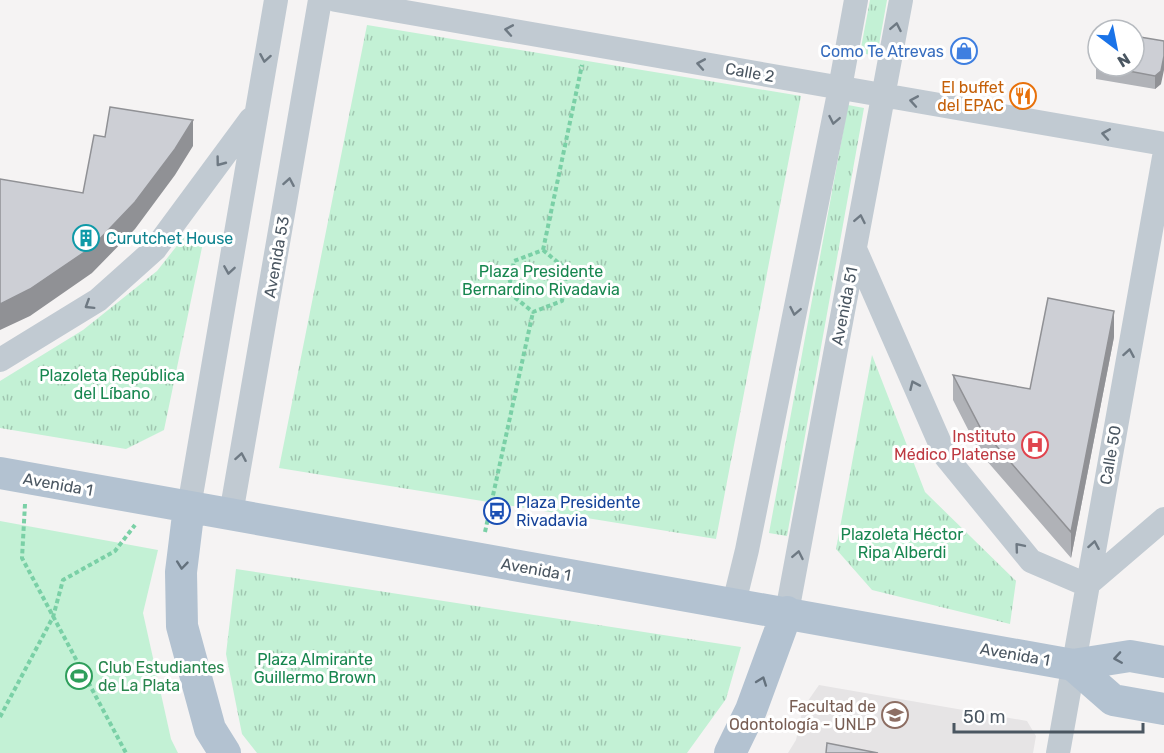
<svg xmlns="http://www.w3.org/2000/svg" width="1164" height="753" font-family="Rubik,sans-serif">
  <defs>
    <pattern id="park-tufts" width="24" height="20" patternUnits="userSpaceOnUse" patternTransform="scale(1.5)"><rect width="24" height="20" fill="#c3f1d5"/><path d="M3 7l-1-3M5 7V3M7 7l1-3M15 17l-1-3M17 17v-4M19 17l1-3" fill="none" stroke="#a0c6b0"/></pattern>
  </defs>
  <rect width="100%" height="100%" fill="#f5f3f3"/>
  <path fill="#e6e4e5" d="M819,685l208,36 9,15 -3,17h-245l8,-13 7,-32z"/>
  <path fill="url(#park-tufts)" d="M870,0h17l-10,56 -17,-3z
    M367,25l434,71 -85,443 -437,-71z
    M848,105l16,3 -77,428 -18,-3z
    M187,233h18l-41,197 -38,19 -126,-21v-47l83,-51 74,-59z
    M872,355l53,137 91,89 -6,43 -138,-34 -36,-41z
    M236,569l505,78 -15,52 -39,54h-430l-15,-19 -16,-80z"/>
  <path fill="#c3f1d5" d="M0,521l158,29 -15,63 28,126 7,14h-178z"/>
  <g fill="none" stroke-linecap="round" stroke-linejoin="round">
    <path stroke="#7ad0a6" stroke-width="4" stroke-dasharray="4.5 3" stroke-linecap="butt" d="M543,250l39,-185
      M543,250l24,20 -5,31 -29,11 -25,-20 6,-31z
      M25,504l-3,54 104,195
      M485,532l48,-220
      M0,717l53,-100 10,-37 52,-29 20,-26"/>
    <path stroke="#c1cad2" stroke-width="24" d="M336,0l828,144
      M855,249l91,208 85,104 56,24 77,-66
      M0,360l98,-60 57,-51 96,-130
      M189,507l87,-507
      M231,514l89,-514
      M734,603l13,-53 93,-462 16,-88
      M787,612l114,-612
      M1058,753l106,-596"/>
    <path stroke="#b3c2d1" stroke-width="32" d="M0,473l1073,192 57,-9 34,6
      M189,507l-8,65 1,54 28,103 15,24
      M1073,665l40,35 51,9
      M730,753l21,-43 36,-98"/>
  </g>
  <path fill="#b0b2b7" d="M1134,36l27,48 -6,5 -59,-10v-14l2,-14v15h36z
    M1114,337l-43,221 -91,-105 -27,-53v-25l77,14z"/>
  <path fill="#909195" d="M1164,56v14l-3,14 -6,5v-13z
    M193,120v26l-18,29 -40,54 -43,44 -62,43 -30,14v-26z
    M1114,311v26l-43,221v-26z"/>
  <path fill="#cdcfd5" stroke="#909195" stroke-width="1.5" d="M1134,36l30,5v15l-3,15 -6,5 -53,-10h32z
    M1098,51v14h-2z
    M110,107l83,13 -18,29 -40,53 -43,45 -62,42 -30,15v-125l83,14 11,-58 11,2z
    M1048,298l66,13 -43,221 -91,-105 -27,-52 77,14z
    M827,743l51,10h-52z"/>
  <defs><path id="oneway-chevron" d="M-2-3.5L2.5 0L-2 3.5" fill="none" stroke-width="1.6" stroke-linecap="round" stroke-linejoin="round" transform="scale(1.5)"/></defs>
  <g stroke="#6e7983">
    <use href="#oneway-chevron" transform="translate(896 27) rotate(-79)"/>
    <use href="#oneway-chevron" transform="translate(509 30) rotate(-170)"/>
    <use href="#oneway-chevron" transform="translate(265 58) rotate(100)"/>
    <use href="#oneway-chevron" transform="translate(701 64) rotate(-170)"/>
    <use href="#oneway-chevron" transform="translate(914 101) rotate(-170)"/>
    <use href="#oneway-chevron" transform="translate(834 120) rotate(101)"/>
    <use href="#oneway-chevron" transform="translate(1106 134) rotate(-170)"/>
    <use href="#oneway-chevron" transform="translate(220 162) rotate(127)"/>
    <use href="#oneway-chevron" transform="translate(289 182) rotate(-80)"/>
    <use href="#oneway-chevron" transform="translate(860 219) rotate(-79)"/>
    <use href="#oneway-chevron" transform="translate(229 270) rotate(99)"/>
    <use href="#oneway-chevron" transform="translate(89 305) rotate(148)"/>
    <use href="#oneway-chevron" transform="translate(795 311) rotate(101)"/>
    <use href="#oneway-chevron" transform="translate(1129 353) rotate(-80)"/>
    <use href="#oneway-chevron" transform="translate(914 385) rotate(-114)"/>
    <use href="#oneway-chevron" transform="translate(241 457) rotate(-80)"/>
    <use href="#oneway-chevron" transform="translate(1094 545) rotate(-80)"/>
    <use href="#oneway-chevron" transform="translate(1019 547) rotate(-130)"/>
    <use href="#oneway-chevron" transform="translate(798 555) rotate(-79)"/>
  </g>
  <g stroke="#64717d">
    <use href="#oneway-chevron" transform="translate(182 565) rotate(96)"/>
    <use href="#oneway-chevron" transform="translate(1118 658) rotate(171)"/>
    <use href="#oneway-chevron" transform="translate(762 681) rotate(-70)"/>
  </g>
  <defs>
    <symbol id="shop-ring" viewBox="-11 -11 22 22"><circle r="9.5" fill="#fff" stroke="#3f7fe0" stroke-width="1.5"/><path d="M-5-2.5h2.3a2.7 3.5 0 0 1 5.4 0H5L5.5 6h-11ZM-1.5-2.5h3a1.5 2.3 0 0 0-3 0Z" fill="#3f7fe0"/></symbol>
    <symbol id="restaurant-ring" viewBox="-11 -11 22 22"><circle r="9.5" fill="#fff" stroke="#e8710a" stroke-width="1.5"/><path d="M-5-6h1v4h1v-4h1v4h1v-4h1v5L-1.5 .5V6h-2V.5L-5-1ZM5-6V6H3V1.5H1.5Q1.5-4 5-6Z" fill="#e8710a"/></symbol>
    <symbol id="building-ring" viewBox="-11 -11 22 22"><circle r="9.5" fill="#fff" stroke="#0f9aa8" stroke-width="1.5"/><path d="M-4-6H4V6H1V3H-1V6H-4ZM-2.5-4.3h1.7v1.8h-1.7ZM.8-4.3h1.7v1.8H.8ZM-2.5-1h1.7V.8h-1.7ZM.8-1h1.7V.8H.8Z" fill="#0f9aa8"/></symbol>
    <symbol id="hospital-ring" viewBox="-11 -11 22 22"><circle r="9.5" fill="#fff" stroke="#e0444e" stroke-width="1.5"/><path d="M-5-5h3v3.5h4V-5h3V5h-3V1.5h-4V5h-3Z" fill="#e0444e"/></symbol>
    <symbol id="bus-ring" viewBox="-11 -11 22 22"><circle r="9.5" fill="#fff" stroke="#1a4fb4" stroke-width="1.5"/><path d="M-5-6H5V4H4V6H2V4H-2V6H-4V4H-5ZM-3.5-4V0h7V-4ZM-3.5 1.2v1.5H-2V1.2ZM2 1.2v1.5H3.5V1.2Z" fill="#1a4fb4"/></symbol>
    <symbol id="stadium-ring" viewBox="-11 -11 22 22"><circle r="9.5" fill="#fff" stroke="#2e9e5b" stroke-width="1.5"/><path d="M0-5a6.5 5 0 1 0 0 10a6.5 5 0 1 0 0-10ZM-3.5-1.8h7v3.6h-7Z" fill="#2e9e5b"/></symbol>
    <symbol id="university-ring" viewBox="-11 -11 22 22"><circle r="9.5" fill="#fff" stroke="#8d6e63" stroke-width="1.5"/><path d="M0-5L7-2L0 1L-7-2ZM-4 1L0 2.5L4 1V4Q0 6-4 4Z" fill="#8d6e63"/></symbol>
  </defs>
  <g fill-rule="evenodd">
    <use href="#shop-ring" x="949" y="36" width="30" height="30"/>
    <use href="#restaurant-ring" x="1008" y="81" width="30" height="30"/>
    <use href="#building-ring" x="71" y="223" width="30" height="30"/>
    <use href="#hospital-ring" x="1020" y="430" width="30" height="30"/>
    <use href="#bus-ring" x="482" y="496" width="30" height="30"/>
    <use href="#stadium-ring" x="64" y="661" width="30" height="30"/>
    <use href="#university-ring" x="880" y="700" width="30" height="30"/>
  </g>
  <g text-anchor="middle" stroke-width="6" stroke-linejoin="round" paint-order="stroke">
    <g font-size="16" fill="#366cbe" stroke="#fff" text-anchor="end">
      <text x="944" y="57">Como Te Atrevas</text>
    </g>
    <g font-size="16" fill="#4a5661" stroke="#fff">
      <text transform="translate(750 72) rotate(10)" y="6">Calle 2</text>
      <text transform="translate(276 257) rotate(-80)" y="6">Avenida 53</text>
      <text transform="translate(844 306) rotate(-79)" y="6">Avenida 51</text>
      <text transform="translate(1110 455) rotate(-80)" y="6">Calle 50</text>
      <text transform="translate(58 484) rotate(10)" y="6">Avenida 1</text>
      <text transform="translate(536 569) rotate(10)" y="6">Avenida 1</text>
      <text transform="translate(1015 654) rotate(10)" y="6">Avenida 1</text>
    </g>
    <g font-size="16" fill="#c56008" stroke="#fff" text-anchor="end">
      <text x="1004" y="93">El buffet<tspan x="1004" dy="18">del EPAC</tspan></text>
    </g>
    <g font-size="16" fill="#0d838f" stroke="#fff" text-anchor="start">
      <text x="106" y="244">Curutchet House</text>
    </g>
    <g font-size="16" fill="#17864f" stroke="#fff">
      <text x="541" y="277">Plaza Presidente<tspan x="541" dy="18">Bernardino Rivadavia</tspan></text>
      <text x="112" y="381">Plazoleta República<tspan x="112" dy="18">del Líbano</tspan></text>
      <text x="902" y="540">Plazoleta Héctor<tspan x="902" dy="18">Ripa Alberdi</tspan></text>
      <text x="315" y="665">Plaza Almirante<tspan x="315" dy="18">Guillermo Brown</tspan></text>
    </g>
    <g font-size="16" fill="#be3a42" stroke="#fff" text-anchor="end">
      <text x="1016" y="442">Instituto<tspan x="1016" dy="18">Médico Platense</tspan></text>
    </g>
    <g font-size="16" fill="#164399" stroke="#fff" text-anchor="start">
      <text x="516" y="508">Plaza Presidente<tspan x="516" dy="18">Rivadavia</tspan></text>
    </g>
    <g font-size="16" fill="#27864d" stroke="#fff" text-anchor="start">
      <text x="98" y="673">Club Estudiantes<tspan x="98" dy="18">de La Plata</tspan></text>
    </g>
    <g font-size="16" fill="#785e54" stroke="#fff" text-anchor="end">
      <text x="876" y="712">Facultad de<tspan x="876" dy="18">Odontología - UNLP</tspan></text>
    </g>
  </g>
  <g transform="translate(1116 48) rotate(148)"><circle r="28" fill="#ffffff" stroke="#b7bbc0" stroke-width="1.5"/>
  <path d="M0-4.5L10 22L0 15L-10 22Z" fill="#1a73e8"/>
  <text y="-9" font-size="16" font-weight="bold" text-anchor="middle" fill="#4a5661">N</text>
  </g>
  <path d="M954 723v9h189v-9" fill="none" stroke="#4a5661" stroke-width="3"/>
  <text x="963" y="723" font-size="18" fill="#4a5661" stroke="#ffffff" stroke-width="4.5" paint-order="stroke">50 m</text>
</svg>
